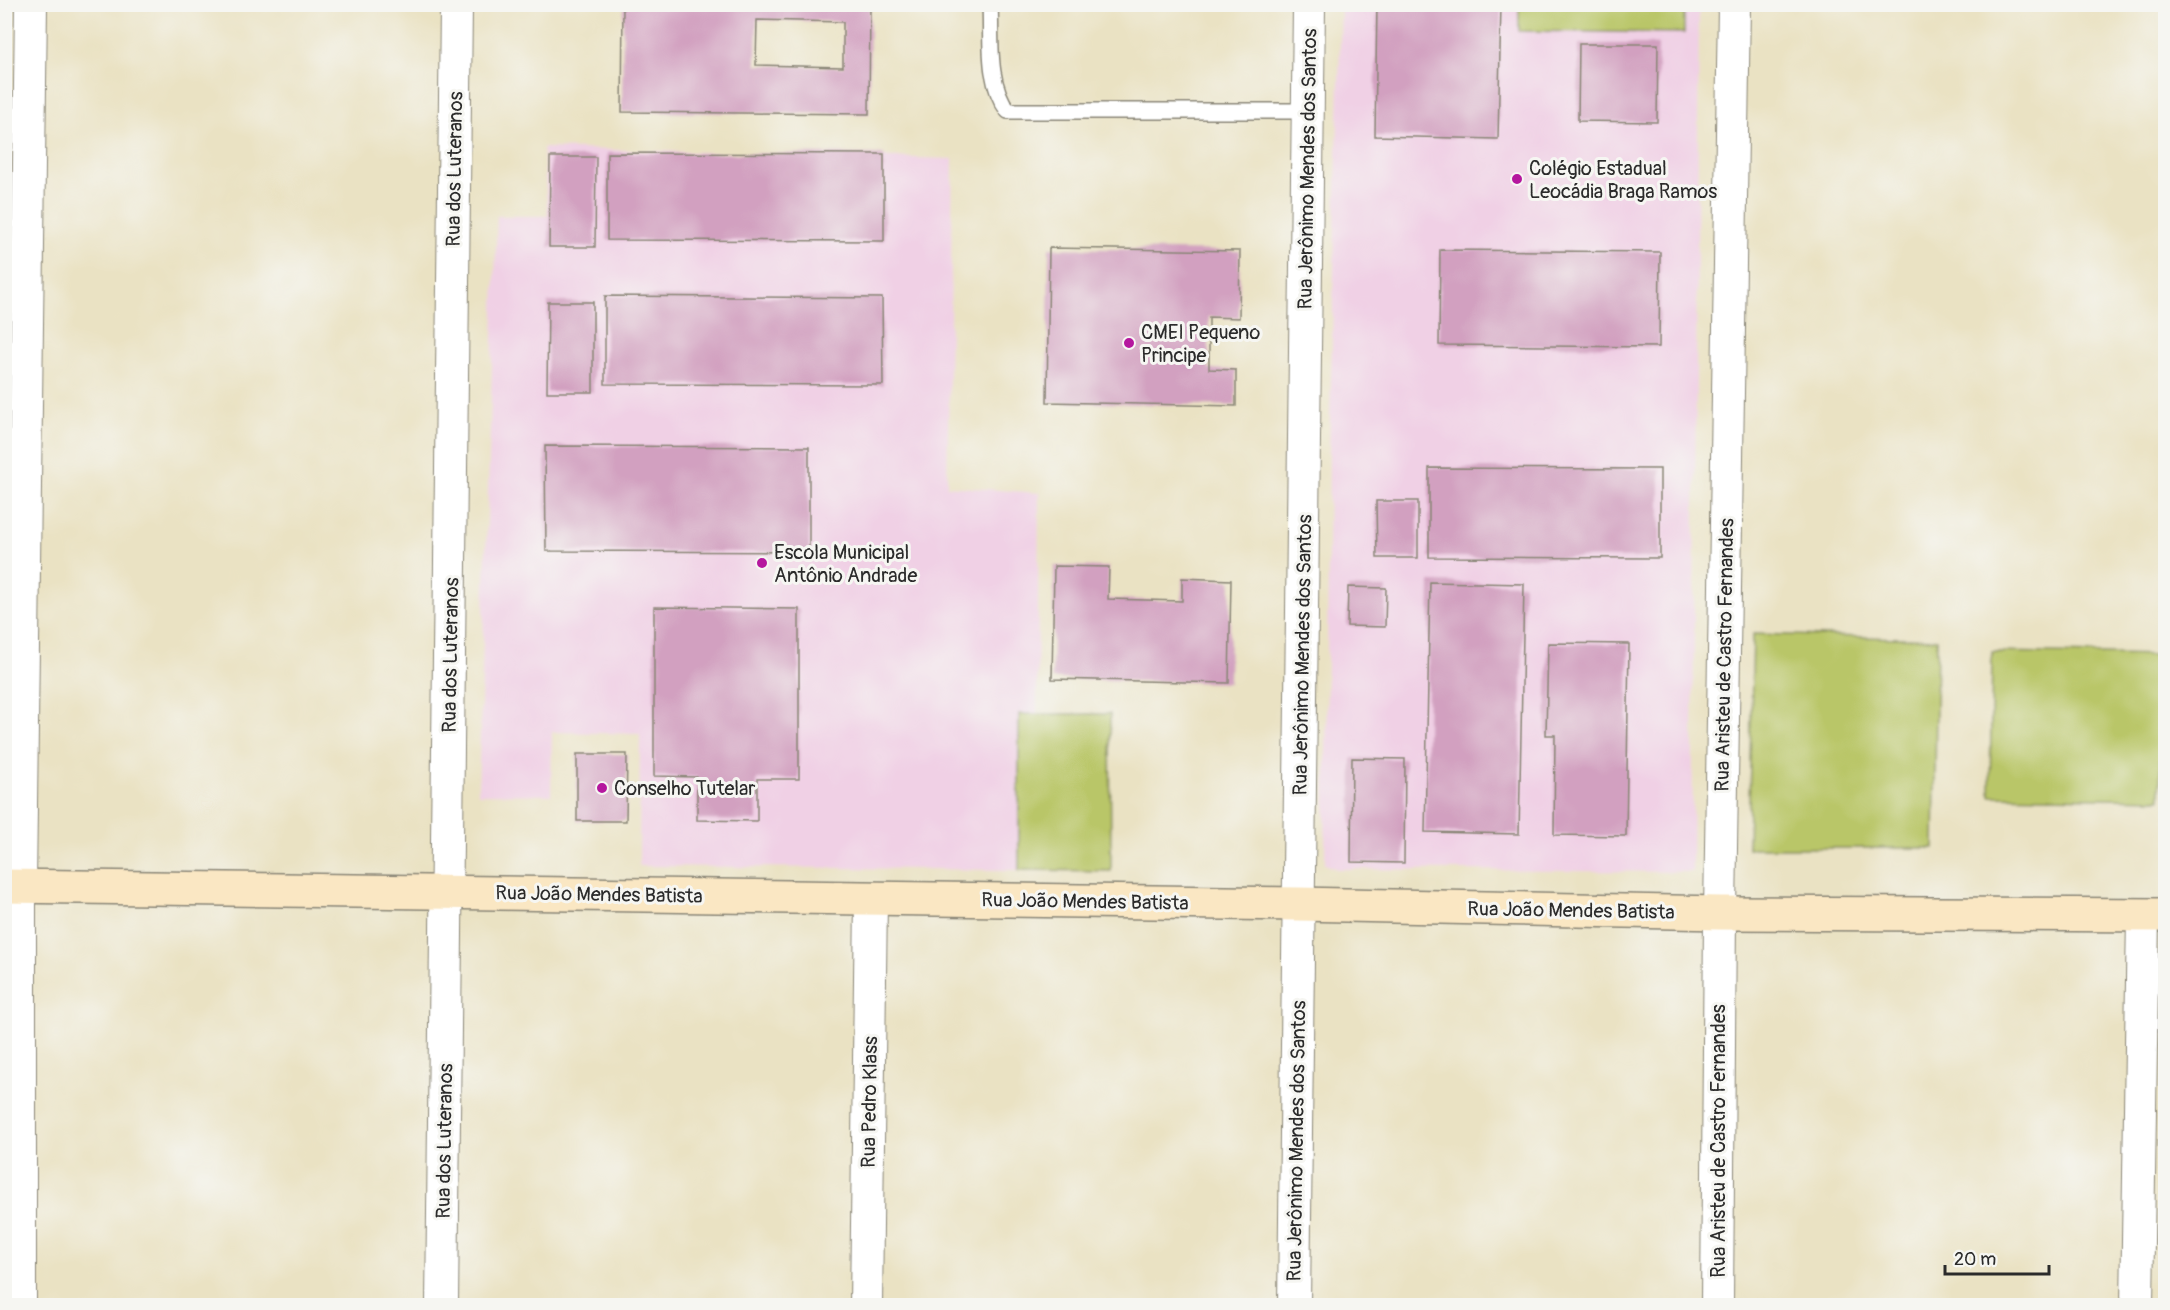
<svg xmlns="http://www.w3.org/2000/svg" width="2170" height="1310" font-family="Pangolin,sans-serif">
  <rect width="100%" height="100%" fill="#f6f6f2"/>
  <filter id="ink" filterUnits="userSpaceOnUse"><feTurbulence type="fractalNoise" baseFrequency=".0167" numOctaves="2"/><feDisplacementMap in="SourceGraphic" scale="12" xChannelSelector="R" yChannelSelector="G"/><feConvolveMatrix kernelMatrix="1 2 1 2 8 2 1 2 1" color-interpolation-filters="sRGB"/></filter>
  <filter id="wash" filterUnits="userSpaceOnUse"><feTurbulence type="fractalNoise" baseFrequency=".008" numOctaves="4" result="noise"/><feDisplacementMap in="SourceGraphic" scale="24" xChannelSelector="R" yChannelSelector="G"/><feGaussianBlur stdDeviation="1.35" result="paint"/><feColorMatrix in="noise" values="0 0 0 0 0 0 0 0 0 0 0 0 0 0 0 0 0 1.4 0 .05"/><feComposite in="paint" operator="in"/></filter>
  <g filter="url(#wash)">
    <rect width="100%" height="100%" fill="#eae2c3"/>
    <path fill="#f0d0e5" d="M1341,5h358l-7,867 -355,-3 -12,-5 4,-408z
      M543,148l410,11 -6,327 92,7 -2,220 73,1 1,157 -472,-5 1,-132 -88,-2 -1,63 -73,-1 19,-578h51z"/>
    <path fill="#b9c668" stroke="#72784a" stroke-width="1.5" d="M1519,5h165v28l-165,-2z
      M1753,634l184,5 -3,209h-186z
      M1992,652l170,3 -2,144 -170,-3z
      M1019,714h91l1,157 -92,-1z"/>
    <g id="blocks">
      <path fill="#d2a0c0" fill-rule="evenodd" d="M623,4h247l-1,110 -247,-2zM757,20l86,2v45l-87,-2z
        M1377,4h124l-3,135 -123,-3z
        M1579,44h79l-1,78 -79,-1z
        M607,153l277,1v87l-277,-1z
        M550,157h46l-1,90h-46z
        M1049,248l191,3 -1,67 -30,-1v52l27,1v36l-189,-4z
        M1440,250l220,2 -1,95 -220,-2z
        M605,296l277,2 1,87 -278,-1z
        M548,302h45v90h-46z
        M545,446l264,1v105l-263,-1z
        M1429,468l231,1v89l-231,-1z
        M1376,501h42v57h-41z
        M1054,566l55,1 -1,32 74,2v-23l49,2 -2,103 -177,-4z
        M1430,582l94,2 -5,250 -94,-2z
        M1348,587l38,1 -1,39 -38,-1z
        M654,607l145,2v170h-42v42l-60,-1v-43l-43,-1z
        M1548,643l81,1 -3,192 -72,-1 1,-100h-9z
        M577,754h50l-1,67h-49z
        M1352,758l53,1 -1,104 -53,-1z"/>
    </g>
  </g>
  <g filter="url(#ink)">
    <use href="#blocks" fill-opacity="0" stroke="#8a8677" stroke-width="1.5"/>
    <g fill="none" stroke-linecap="round" stroke-linejoin="round">
      <defs>
        <path id="lane" d="M990,4c2,36 -4,77 18,107h300"/>
        <path id="street" d="M20,1306v-420l11,-882
          M442,1306l14,-1302
          M866,1306l5,-408
          M1294,1306l15,-1302
          M1717,1306l3,-393 14,-909
          M2137,1306l6,-391"/>
        <path id="secondary" d="M4,886l1295,18 421,9 446,2"/>
      </defs>
      <use href="#lane" stroke="#8a8677" stroke-width="18"/>
      <use href="#street" stroke="#8a8677" stroke-width="34"/>
      <use href="#secondary" stroke="#8a8677" stroke-width="36"/>
      <path stroke="#8a8677" stroke-width="4" stroke-dasharray="4.5 4.5" stroke-linecap="butt" d="M2160,723h6"/>
      <use href="#lane" stroke="#fff" stroke-width="15"/>
      <use href="#street" stroke="#fff" stroke-width="32"/>
      <use href="#secondary" stroke="#fae7c3" stroke-width="33"/>
    </g>
  </g>
  <g fill="#b5179e" stroke="#f6f6f2" stroke-width="2">
    <circle cx="1517" cy="179" r="6"/>
    <circle cx="1129" cy="343" r="6"/>
    <circle cx="762" cy="563" r="6"/>
    <circle cx="602" cy="788" r="6"/>
  </g>
  <g text-anchor="middle" stroke-width="6" stroke-linejoin="round" paint-order="stroke">
    <g font-size="20" fill="#2b2b2b" stroke="#f6f6f2" text-anchor="start">
      <text x="1529" y="175">Colégio Estadual<tspan x="1529" dy="23">Leocádia Braga Ramos</tspan></text>
      <text x="1141" y="339">CMEI Pequeno<tspan x="1141" dy="23">Principe</tspan></text>
      <text x="774" y="559">Escola Municipal<tspan x="774" dy="23">Antônio Andrade</tspan></text>
      <text x="614" y="795">Conselho Tutelar</text>
    </g>
    <g font-size="20" fill="#2b2b2b" stroke="#f6f6f2">
      <text transform="translate(454 169) rotate(-89)" y="7">Rua dos Luteranos</text>
      <text transform="translate(1307 169) rotate(-89)" y="7">Rua Jerônimo Mendes dos Santos</text>
      <text transform="translate(450 655) rotate(-89)" y="7">Rua dos Luteranos</text>
      <text transform="translate(1302 655) rotate(-89)" y="7">Rua Jerônimo Mendes dos Santos</text>
      <text transform="translate(1724 655) rotate(-89)" y="7">Rua Aristeu de Castro Fernandes</text>
      <text transform="translate(599 894) rotate(1)" y="7">Rua João Mendes Batista</text>
      <text transform="translate(1085 901) rotate(1)" y="7">Rua João Mendes Batista</text>
      <text transform="translate(1571 910) rotate(1)" y="7">Rua João Mendes Batista</text>
      <text transform="translate(869 1102) rotate(-89)" y="7">Rua Pedro Klass</text>
      <text transform="translate(444 1141) rotate(-89)" y="7">Rua dos Luteranos</text>
      <text transform="translate(1296 1141) rotate(-89)" y="7">Rua Jerônimo Mendes dos Santos</text>
      <text transform="translate(1718 1141) rotate(-90)" y="7">Rua Aristeu de Castro Fernandes</text>
    </g>
  </g>
  <rect width="2170" height="1310" fill="none" stroke="#f6f6f2" stroke-width="24"/>
  <path d="M1945 1265v9h104v-9" fill="none" stroke="#2b2b2b" stroke-width="3"/>
  <text x="1954" y="1265" font-size="18" fill="#2b2b2b" stroke="#f6f6f2" stroke-width="4.5" paint-order="stroke">20 m</text>
</svg>
